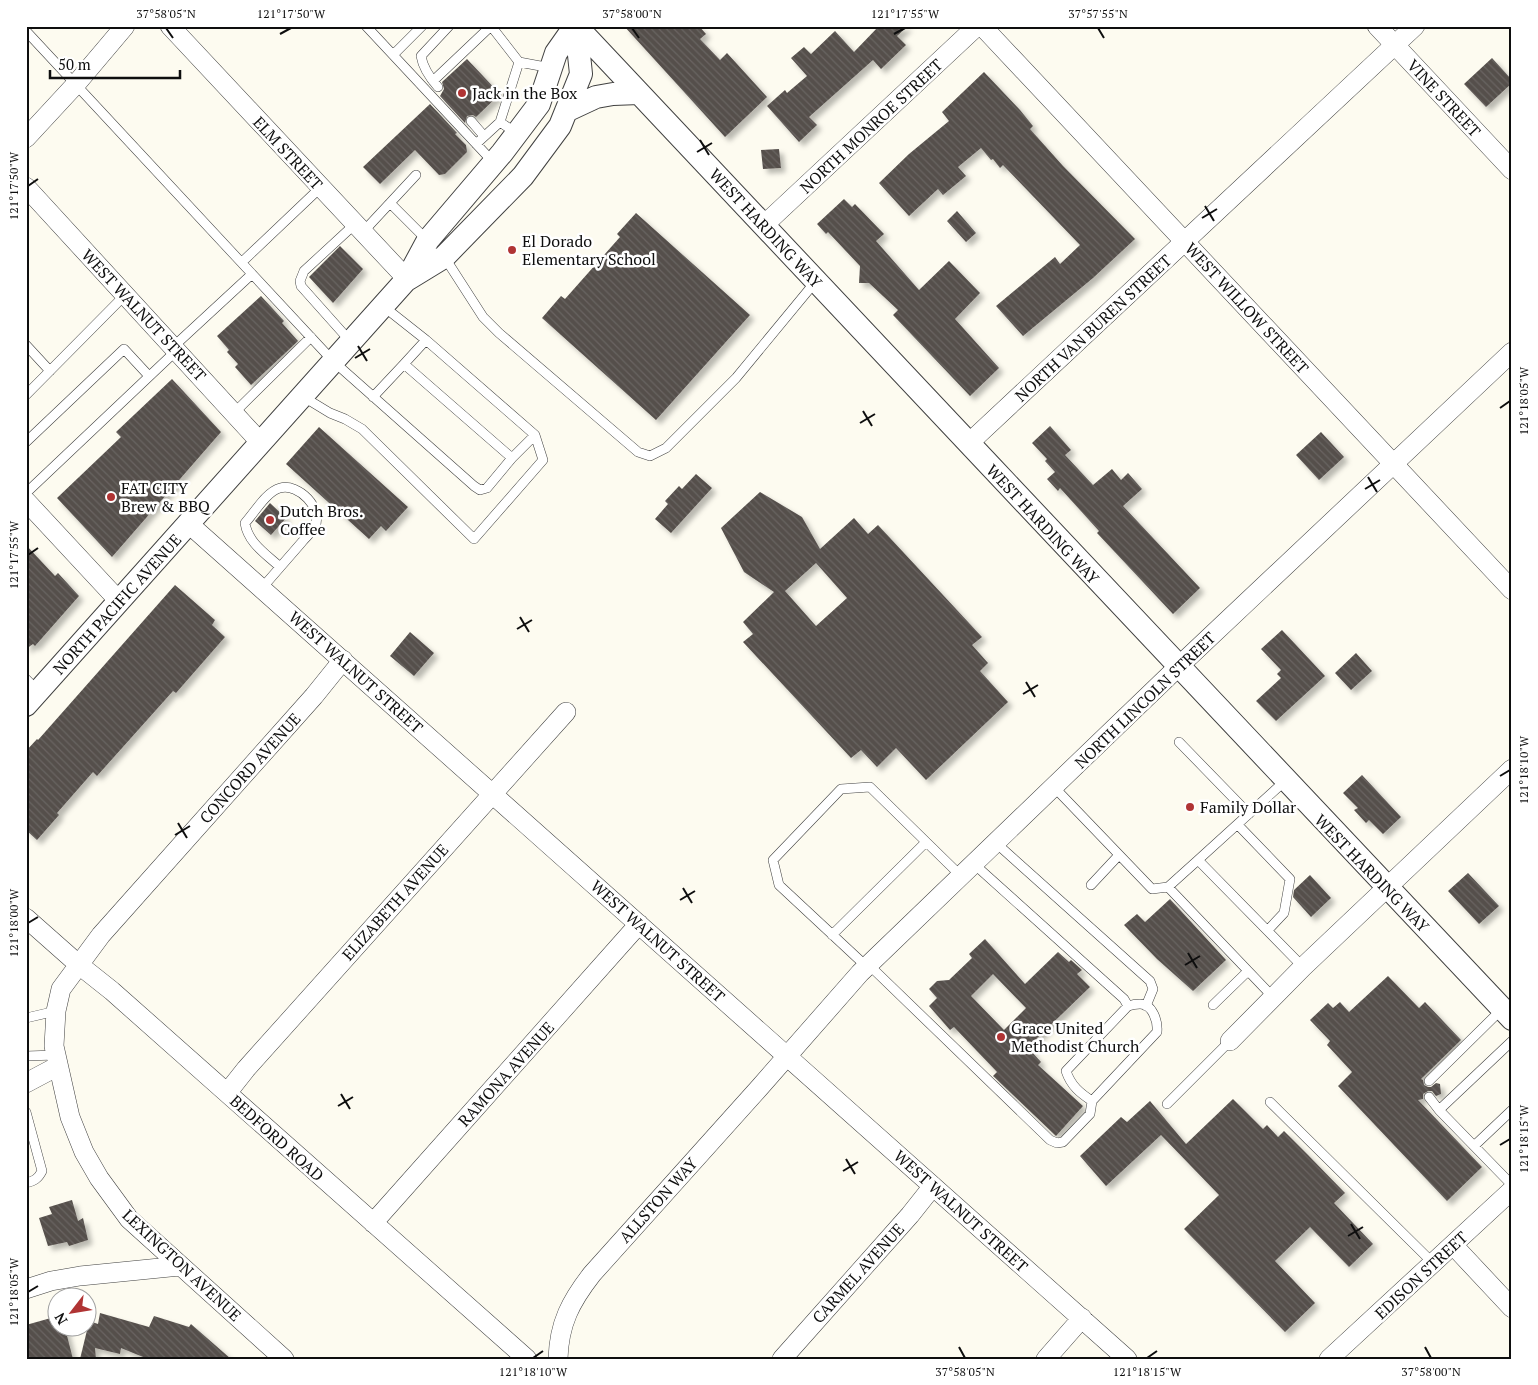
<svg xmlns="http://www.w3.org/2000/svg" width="1538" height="1385" font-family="'PT Serif',serif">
  <defs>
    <pattern id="building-back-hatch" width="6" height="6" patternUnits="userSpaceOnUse" patternTransform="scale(1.25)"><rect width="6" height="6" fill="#554f4b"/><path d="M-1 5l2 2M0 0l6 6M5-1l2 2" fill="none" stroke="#696461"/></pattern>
    <filter id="shadow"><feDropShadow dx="4.5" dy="4.5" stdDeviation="2.5" flood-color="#0004"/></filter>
  </defs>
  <rect width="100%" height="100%" fill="#fdfbf0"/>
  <path fill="url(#building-back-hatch)" fill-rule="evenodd" filter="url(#shadow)" d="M624,26h75l7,8 -6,5 20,21 7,-7 40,44 -42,40z
    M879,26h29l-11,10 9,9 -25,24 -8,-9 -64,57 8,8 -18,17 -32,-36 18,-16 2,3 20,-17 -16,-18 13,-11 7,7 24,-23 19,21z
    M1492,58l20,22v3l-26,24 -22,-23z
    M467,59l33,35 -24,23 -3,-2 -6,1 -2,7 -25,-27 4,-7 -2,-7z
    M984,72l36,38 13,16 -3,3 33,37 72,73 -42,39 -70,58 -27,-30 59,-49 5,7 20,-19 -77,-80 -3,3 -7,-9 -2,1 -10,-12 -23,19 8,9 -23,19 -5,-6 -29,27 -30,-33 30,-29 40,-33 -7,-9z
    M430,104l27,29 -2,1 11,11 1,7 -22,22 -6,1 -24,-25 -35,34 -17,-17z
    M779,149l2,19 -18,1 -2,-19z
    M844,199l8,8 3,-3 29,30 -8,7 43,49 30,-29 31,32 -25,26 44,49 -29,28 -77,-81 5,-5 -29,-27h-10l1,-17 -32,-34 -2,2 -9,-10z
    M957,211l19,22 -10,9 -19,-21z
    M636,213l114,102 -94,105 -114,-102 19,-22 4,3 55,-62 -3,-3z
    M340,246l23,23 -30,34 -24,-26z
    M261,296l23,25 -2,2 16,18 -47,44 -16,-18 3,-3 -11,-12 2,-2 -12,-14z
    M172,379l49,53 -109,125 -55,-59 64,-61 -5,-5z
    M1050,426l21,24 -6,5 28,30 19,-16 9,11 7,-7 14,16 -19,17 77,82 -27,26 -76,-81 2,-2 -39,-43 -2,3 -11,-12 8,-7 -10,-11 2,-2 -15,-16z
    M319,427l89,80 -22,24 -5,-5 -12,13 -83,-75z
    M1321,432l23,25 -25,23 -23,-25z
    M696,474l16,14 -41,45 -16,-14 13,-15 -3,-3 14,-15 3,3z
    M760,492l42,25 18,32 34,-31 14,16 10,-9 104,112 -10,8 16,18 -8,8 28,31 -82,78 -30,-32 -19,19 -16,-17 -10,8 -108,-116 10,-8 -10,-12 31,-30 -30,-20 -23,-44zM816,563l31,35 -31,28 -31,-35z
    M270,503l16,15 -15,17 -16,-14z
    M26,545l29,31 3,-3 21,23 -44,50 -2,-2 -7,5z
    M175,585l40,35 -3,5 13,12 -49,56 -3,-2 -76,85 -4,-4 -36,41 2,2 -22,25 -11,-10v-79l11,-12 1,1z
    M1282,630l43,46 -49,45 -20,-20 25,-23 -4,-4 4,-4 -20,-21z
    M410,632l24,21 -20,23 -24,-20z
    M1356,653l16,18 -21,19 -16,-17z
    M1362,775l39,42 -18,17 -14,-14 -3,3 -12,-13 4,-2 -15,-15z
    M1468,873l31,33 -20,18 -31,-33z
    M1310,875l21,23 -20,19 -18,-20 1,-7z
    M1170,899l56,61 -33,31 -36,-32 -33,-34 13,-11 8,8z
    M985,939l40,45 33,-32 11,10 2,-2 11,10 -5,4 13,13 -58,56 2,3 -4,4 11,12 -3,3 45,41 -27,30 -63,-60 4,-4 -43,-45 -4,3 -21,-24 8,-8 -8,-9 8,-8 12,-1 23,-22 -3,-4zM993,974l33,34 -22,22 -33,-34z
    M1388,976l31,32 6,-6 36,38 -40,39 2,1 1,5 4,2h3l5,-4 4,1 1,10 -5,2 -4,-5h-4l-5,3v5l-5,1 64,67 -35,34 -109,-115 14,-14 -25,-27 3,-4 -20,-21 18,-17 5,5 7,-6 9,10z
    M1233,1099l30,30 4,-4 11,12 6,-6 24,24 37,38 -11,10 39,41 -24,23 -39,-40 -35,34 40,42 -30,29 -101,-103 35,-34 -58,-60 -55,51 -26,-30 41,-39 6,5 23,-21 36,43z
    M72,1200l6,21 5,-3 5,22 -19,6 -2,-4 -19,4 -9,-28 13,-4 -3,-7z
    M100,1313l49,14 5,-11 35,11 2,-3 40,35h-83l-27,-11 -1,6 -25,-6 1,11h-16l10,-41 2,1v3l6,2z
    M58,1316v12h7l8,31h-47v-34z"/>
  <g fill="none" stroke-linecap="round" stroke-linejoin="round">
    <defs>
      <path id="service" d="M366,26l128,137
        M491,26l28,36
        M26,31l307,330 141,125 6,4 7,-2 25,-30 23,-23 -109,-95 -43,-34
        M393,55l29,-29
        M433,81l58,-55
        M438,87c-8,-9 -15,-19 -17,-31l28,-30
        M471,121l13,15
        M516,133l-16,-11 19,-60 32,6
        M476,144l24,-22
        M390,203l37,37
        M363,232l53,-57
        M445,258l38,59 16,16 139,119 12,4 16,-8 70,-70 80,-97
        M242,262l79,-75
        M350,341l-49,-55 -1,-5 4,-10 51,-47
        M26,345l24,26
        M173,347l79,-73
        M404,364l22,-24
        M26,395l99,-100
        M302,396l28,17 15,6 17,10 112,110 69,-79 -8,-25
        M373,397l31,-33 108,94
        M234,413l77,-76
        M26,442l98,-93 25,27
        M26,493l150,-142
        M262,588c13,-15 27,-31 40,-46 4,-5 10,-10 13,-15 8,-19 -16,-44 -35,-39 -14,4 -25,24 -35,35 3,20 21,31 35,44
        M26,679l12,12
        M1179,742l70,72
        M1054,787l98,102 16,-2
        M1238,825l52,54 -6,34 -16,17
        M996,843l154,138 3,8 -7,17
        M1198,860l87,-79
        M974,864l150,135 4,7
        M1091,885l28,-30
        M832,935l94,-93
        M869,965l181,175 7,3 6,-1 27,-28 2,-13 65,-69c1,-10 -4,-28 -17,-28 -4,0 -9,1 -12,2l-62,65c5,15 14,22 26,30
        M867,967l-88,-82 -6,-25 68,-71 29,-2 91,89
        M1273,997l-105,-110 30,-27 105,107
        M1213,1005l35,-34
        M26,1018l30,-7
        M1512,1041l-73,69 73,75
        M26,1056l30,-1
        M1429,1081l73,-72
        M1429,1097l10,13
        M1270,1102l163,161
        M1167,1104l63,-63
        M26,1112l16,59c-4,8 -8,10 -16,12
        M1474,1146l38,-36"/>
      <path id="minor" d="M170,26l237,253
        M982,26l530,564
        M1377,26l135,144
        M26,138l50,-54 49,-58
        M26,187l235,256
        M764,225l213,-199
        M968,444l447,-418
        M26,501l93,100
        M189,524l938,835
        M26,918l52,46 34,27 415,368
        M1230,1041l73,-74 209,-198
        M26,1083l32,-17
        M227,1093l19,-24 320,-357
        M373,1223l266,-299
        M1453,1245l59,63
        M26,1289l25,-8 29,-5 100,-10
        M284,1359l-155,-140 -30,-41 -15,-26 -14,-35 -16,-71 2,-35 5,-22 40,-54 213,-239 29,-36
        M558,1359c1,-36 13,-58 34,-85l168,-187 100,-114 318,-306 334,-315
        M782,1359l128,-144 23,-29
        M1046,1359l36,-41
        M1329,1359l183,-169"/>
      <path id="tertiary" d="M576,26c313,330 622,664 936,993
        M566,111l30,-14 17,-3 26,-1
        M408,279l36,-22 79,-81 37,-50 21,-52 -5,-48
        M26,705l381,-426 21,-39 74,-87 37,-49 17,-51 19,-27"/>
    </defs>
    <use href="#service" stroke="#414141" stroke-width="10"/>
    <use href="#minor" stroke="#414141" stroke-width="20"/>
    <use href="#tertiary" stroke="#414141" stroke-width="24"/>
    <use href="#service" stroke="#fff" stroke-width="9"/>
    <use href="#minor" stroke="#fff" stroke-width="19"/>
    <use href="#tertiary" stroke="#fff" stroke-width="22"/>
  </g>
  <path fill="none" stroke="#0e0e0e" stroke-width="2" d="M166,28l7,10M632,28l7,10M1098,28l6,10M280,34l11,-6M894,34l11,-6M700,140l9,15M697,152l15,-9M28,186l10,-7M1205,206l9,15M1202,218l15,-9M358,346l9,15M355,358l15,-9M1500,408l10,-7M863,411l9,15M860,423l15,-9M1368,477l9,15M1365,489l15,-9M28,555l10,-7M520,617l9,15M517,629l15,-9M1026,682l9,15M1023,694l15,-9M1500,776l10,-6M178,823l9,15M175,835l15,-9M683,888l9,15M680,900l15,-9M28,923l10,-6M1188,953l9,15M1185,965l15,-9M341,1094l9,15M338,1106l15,-9M1500,1145l10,-6M846,1159l9,15M843,1171l15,-9M1351,1224l9,15M1348,1236l15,-9M28,1292l10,-6M959,1347l6,11M1425,1347l6,11M533,1358l10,-7M1147,1358l10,-7"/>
  <g fill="#b03434" stroke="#fff" stroke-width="2">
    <circle cx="462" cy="93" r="5"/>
    <circle cx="512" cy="250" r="5"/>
    <circle cx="111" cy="497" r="5"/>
    <circle cx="270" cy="520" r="5"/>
    <circle cx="1190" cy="807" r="5"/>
    <circle cx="1001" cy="1037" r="5"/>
  </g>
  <g text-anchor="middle" stroke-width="5" stroke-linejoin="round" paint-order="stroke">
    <g font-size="16" fill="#0e0e0e" stroke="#fff" text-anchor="start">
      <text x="472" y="99">Jack in the Box</text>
      <text x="522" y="247">El Dorado<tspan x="522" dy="18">Elementary School</tspan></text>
      <text x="121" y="494">FAT CITY<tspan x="121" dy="18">Brew &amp; BBQ</tspan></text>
      <text x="280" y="517">Dutch Bros.<tspan x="280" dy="18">Coffee</tspan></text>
      <text x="1200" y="813">Family Dollar</text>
      <text x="1011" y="1034">Grace United<tspan x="1011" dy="18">Methodist Church</tspan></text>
    </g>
    <g font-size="16" fill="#0e0e0e" stroke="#fff">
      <text transform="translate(1444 98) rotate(47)" y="6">VINE STREET</text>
      <text transform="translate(871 126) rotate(-43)" y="6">NORTH MONROE STREET</text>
      <text transform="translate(288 153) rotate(47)" y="6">ELM STREET</text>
      <text transform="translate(766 228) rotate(47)" y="6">WEST HARDING WAY</text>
      <text transform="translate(1247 308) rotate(47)" y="6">WEST WILLOW STREET</text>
      <text transform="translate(144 315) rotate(47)" y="6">WEST WALNUT STREET</text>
      <text transform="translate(1093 328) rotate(-43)" y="6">NORTH VAN BUREN STREET</text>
      <text transform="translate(1043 524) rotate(47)" y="6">WEST HARDING WAY</text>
      <text transform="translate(117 604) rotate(-48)" y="6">NORTH PACIFIC AVENUE</text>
      <text transform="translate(356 672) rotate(42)" y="6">WEST WALNUT STREET</text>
      <text transform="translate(1145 700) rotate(-44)" y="6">NORTH LINCOLN STREET</text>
      <text transform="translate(250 768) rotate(-48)" y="6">CONCORD AVENUE</text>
      <text transform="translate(1372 873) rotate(46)" y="6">WEST HARDING WAY</text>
      <text transform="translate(395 902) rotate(-48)" y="6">ELIZABETH AVENUE</text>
      <text transform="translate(658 941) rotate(42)" y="6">WEST WALNUT STREET</text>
      <text transform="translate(506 1074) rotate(-48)" y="6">RAMONA AVENUE</text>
      <text transform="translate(277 1138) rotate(42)" y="6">BEDFORD ROAD</text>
      <text transform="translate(658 1200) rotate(-48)" y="6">ALLSTON WAY</text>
      <text transform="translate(961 1211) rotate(42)" y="6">WEST WALNUT STREET</text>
      <text transform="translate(182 1265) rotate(43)" y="6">LEXINGTON AVENUE</text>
      <text transform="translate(858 1273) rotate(-48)" y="6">CARMEL AVENUE</text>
      <text transform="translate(1421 1275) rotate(-43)" y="6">EDISON STREET</text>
    </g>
  </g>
  <rect width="1538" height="1385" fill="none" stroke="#ffffff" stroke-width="55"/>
  <g transform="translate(72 1312) rotate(239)"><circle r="24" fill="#ffffff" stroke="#9f9f9f"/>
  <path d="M0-4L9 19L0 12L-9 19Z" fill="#b03434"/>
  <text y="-8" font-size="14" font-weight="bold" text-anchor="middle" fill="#0e0e0e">N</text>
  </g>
  <path d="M50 70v8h130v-8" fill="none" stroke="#0e0e0e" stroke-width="2.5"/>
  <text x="58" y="70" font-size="15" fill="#0e0e0e" stroke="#ffffff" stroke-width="4" paint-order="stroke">50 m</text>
  <rect x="28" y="28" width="1482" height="1330" fill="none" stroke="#0e0e0e" stroke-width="2"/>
  <g font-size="12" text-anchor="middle" fill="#0e0e0e">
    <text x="166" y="18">37°58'05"N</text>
    <text x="291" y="18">121°17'50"W</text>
    <text x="632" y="18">37°58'00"N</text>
    <text x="905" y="18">121°17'55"W</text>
    <text x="1098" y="18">37°57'55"N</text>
    <text transform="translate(14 186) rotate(-90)" y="4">121°17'50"W</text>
    <text transform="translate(1524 401) rotate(-90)" y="4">121°18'05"W</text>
    <text transform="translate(14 555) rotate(-90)" y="4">121°17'55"W</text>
    <text transform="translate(1524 770) rotate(-90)" y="4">121°18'10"W</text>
    <text transform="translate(14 923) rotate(-90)" y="4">121°18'00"W</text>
    <text transform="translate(1524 1139) rotate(-90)" y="4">121°18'15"W</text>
    <text transform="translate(14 1292) rotate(-90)" y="4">121°18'05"W</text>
    <text x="533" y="1376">121°18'10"W</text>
    <text x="965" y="1376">37°58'05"N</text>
    <text x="1147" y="1376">121°18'15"W</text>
    <text x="1431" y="1376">37°58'00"N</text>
  </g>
</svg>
